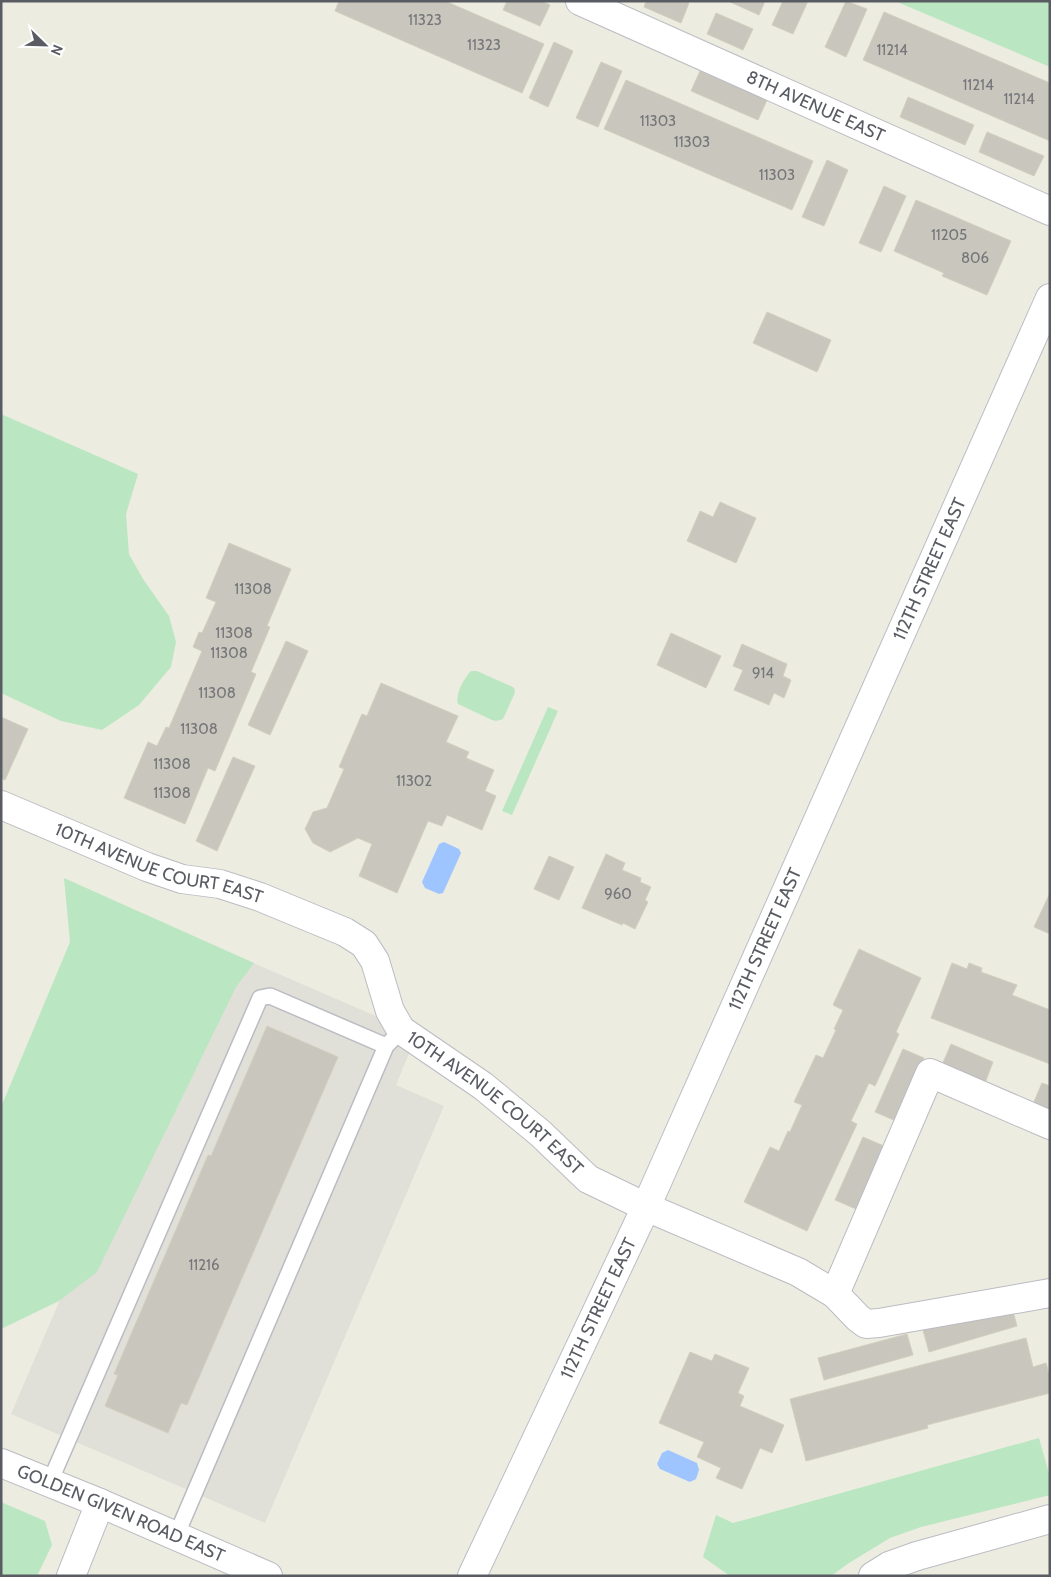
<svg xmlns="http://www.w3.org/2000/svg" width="1051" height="1577" font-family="Cabin,sans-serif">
  <rect width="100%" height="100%" fill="#edece0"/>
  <path fill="#e0dfd8" d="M212,945l205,89 -21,51 48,21 -179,417 -254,-109z"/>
  <path fill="#bae7c1" d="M895,1h155v66z
    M1,414l137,60 -12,40 3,40 14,25 26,37 7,26 -5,25 -32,38 -37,25 -41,-9 -60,-28z
    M471,671h6l36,16 2,3 -1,5 -11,24 -7,2 -4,-1 -34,-16c-3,-10 6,-26 13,-33z
    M548,707l10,4 -46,104 -10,-4z
    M64,878l190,85 -18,24 -139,285 -38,29 -58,28v-222l69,-165z
    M1039,1438l11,39v18l-129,32 -31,11 -41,25 -18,13h-101l-27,-19 13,-42 17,8z
    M1,1502l44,19 7,24 -15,31h-36z"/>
  <path fill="#9ec5ff" d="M444,842l15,7 2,4 -18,40 -4,1 -14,-6 -3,-6 17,-38z
    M668,1450l29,13 2,7 -3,9 -6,3 -30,-13 -3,-5 5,-11z"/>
  <path fill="#c8c6bd" stroke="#d2cfbe" d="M339,1h106l99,43 -22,49 -187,-82z
    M507,1h35l8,4 -10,21 -37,-16z
    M646,1h39l4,2 -8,20 -37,-16z
    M728,1h37l-6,14z
    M783,1h25l-15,33 -21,-9z
    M846,1l21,8 -21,48 -21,-10z
    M884,12l166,71v58l-187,-81z
    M716,13l37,16 -10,21 -36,-16z
    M554,42l19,9 -25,56 -19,-9z
    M601,62l21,9 -24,56 -22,-9z
    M700,71l67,29 -9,20 -67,-29z
    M626,80l187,81 -21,49 -188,-81z
    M908,97l66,28 -9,20 -65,-28z
    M987,132l57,24 -10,20 -55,-24z
    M827,160l21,10 -24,56 -22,-9z
    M884,186l22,10 -25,56 -22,-9z
    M916,200l95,41 -24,54 -45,-19 2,-3 -50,-22z
    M767,312l64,28 -14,32 -64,-29z
    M720,502l36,16 -20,45 -49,-22 13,-30 13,6z
    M229,543l62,26 -24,57 3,1 -19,45 5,2 -41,97 -7,-3 -23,56 -61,-26 24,-56 9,4 9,-19 3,1 33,-77 -9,-4 6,-15 3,1 14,-31 -10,-4z
    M671,633l50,23 -15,32 -49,-23z
    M286,641l22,10 -38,84 -22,-10z
    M742,644l45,20 -4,12 8,4 -7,18 -10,-5 -5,12 -35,-15 9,-20 -10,-4z
    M381,683l77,33 -12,26 23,10 -3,6 28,12 -9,21 11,5 -14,34 -35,-15 -5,11 -14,-5 -31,72 -38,-17 13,-32 -14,-6 -28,14 -17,-9 -8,-14 8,-17 14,-4 17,-39 -5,-2 23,-53 5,2z
    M1,717l27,12 -23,51 -4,-2z
    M233,757l22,9 -38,85 -21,-10z
    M606,854l19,9 -3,7 19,8 -1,4 11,5 -6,13 3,2 -13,27 -12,-6 -1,2 -40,-17z
    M549,856l25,11 -15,33 -25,-11z
    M1050,893v41l-16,-7z
    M859,949l62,29 -25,54 3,2 -24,52 -6,-3 -18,38 6,3 -50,107 -63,-29 26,-55 9,4 9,-20 2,1 12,-27 -8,-3 22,-47 7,3 13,-28 -2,-1 9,-19 -10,-5z
    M952,963l15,6 2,-6 13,5 -1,4 36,13 -5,10 38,15v54l-119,-46z
    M267,1026l71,31 -151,348 -6,-2 -13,30 -63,-27 13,-31 -4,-1 94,-219 3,1z
    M951,1044l42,18 -8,21 -43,-18z
    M903,1049l21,9 -28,63 -21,-9z
    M1042,1083l8,3v25l-17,-7z
    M863,1137l21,9 -28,63 -21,-9z
    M1011,1304l6,22 -88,26 -6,-22z
    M907,1334l6,21 -89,25 -6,-22z
    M1026,1338l7,29 13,-4 4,15v15l-123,32 1,3 -122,33 -16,-62z
    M690,1352l22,9 3,-7 34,14 -11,25 6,3 -4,10 44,19 -12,28 -12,-5 -18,41 -26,-11 5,-10 -24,-11 7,-15 -45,-19z"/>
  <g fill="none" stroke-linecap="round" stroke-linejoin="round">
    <defs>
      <path id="service" d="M49,1484l211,-486 10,-2 116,50
        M176,1536l210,-490 6,-6"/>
      <g id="minor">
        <path id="s1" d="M580,1l470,210"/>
        <path id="s2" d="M1,805l146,62 35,12 38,5 40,13 85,35 19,12 11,17 15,50 11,19 82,56 57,47 48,46 58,28 152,65 37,22 23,24 8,6 13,-1 171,-30"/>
        <path d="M835,1294l95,-221 120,52"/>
        <path d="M873,1576l16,-10 28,-10 133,-37"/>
      </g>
      <g id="tertiary">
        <path id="s3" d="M1,1463l99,40 168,73"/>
        <path d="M71,1576l29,-73"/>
      </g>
      <g id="secondary">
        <path id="s4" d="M472,1576l174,-369 404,-909"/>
      </g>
    </defs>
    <use href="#service" stroke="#bbbcc3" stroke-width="18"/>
    <use href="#minor" stroke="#bbbcc3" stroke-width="30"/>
    <use href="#tertiary" stroke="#bbbcc3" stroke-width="30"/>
    <use href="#secondary" stroke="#bbbdc5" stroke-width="30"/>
    <use href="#service" stroke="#fff" stroke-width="15"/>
    <use href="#minor" stroke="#fff" stroke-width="28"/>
    <use href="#tertiary" stroke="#fff" stroke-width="28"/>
    <use href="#secondary" stroke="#fff" stroke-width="28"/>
  </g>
  <g text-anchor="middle" stroke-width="4.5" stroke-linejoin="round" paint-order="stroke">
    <g font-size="15" fill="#757679">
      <text x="425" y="25">11323</text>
      <text x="484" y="50">11323</text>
      <text x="892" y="55">11214</text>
      <text x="978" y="90">11214</text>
      <text x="1019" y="104">11214</text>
      <text x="658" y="126">11303</text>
      <text x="692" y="147">11303</text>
      <text x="777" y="180">11303</text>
      <text x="949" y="240">11205</text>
      <text x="975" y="263">806</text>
      <text x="253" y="594">11308</text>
      <text x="234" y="638">11308</text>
      <text x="229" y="658">11308</text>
      <text x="763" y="678">914</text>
      <text x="217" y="698">11308</text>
      <text x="199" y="734">11308</text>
      <text x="172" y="769">11308</text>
      <text x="414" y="786">11302</text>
      <text x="172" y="798">11308</text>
      <text x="618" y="899">960</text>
      <text x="204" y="1270">11216</text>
    </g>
    <g font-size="18" fill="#595c62" stroke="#fff">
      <text dy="6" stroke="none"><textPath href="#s1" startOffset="258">8TH AVENUE EAST</textPath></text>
      <text dy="6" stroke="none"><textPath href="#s4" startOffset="1106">112TH STREET EAST</textPath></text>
      <text dy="6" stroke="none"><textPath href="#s2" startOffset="169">10TH AVENUE COURT EAST</textPath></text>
      <text dy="6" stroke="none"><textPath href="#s4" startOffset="701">112TH STREET EAST</textPath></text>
      <text dy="6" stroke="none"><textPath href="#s2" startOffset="604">10TH AVENUE COURT EAST</textPath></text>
      <text dy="6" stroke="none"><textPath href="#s4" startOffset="296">112TH STREET EAST</textPath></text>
      <text dy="6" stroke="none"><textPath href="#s3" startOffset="130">GOLDEN GIVEN ROAD EAST</textPath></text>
    </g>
  </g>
  <rect width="1051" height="1577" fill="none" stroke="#595c62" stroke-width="5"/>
  <g transform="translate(45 45) rotate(113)" stroke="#ffffff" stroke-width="4" paint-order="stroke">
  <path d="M0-4L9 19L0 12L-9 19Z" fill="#595c62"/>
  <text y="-8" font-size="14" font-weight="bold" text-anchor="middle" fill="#595c62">N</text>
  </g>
</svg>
